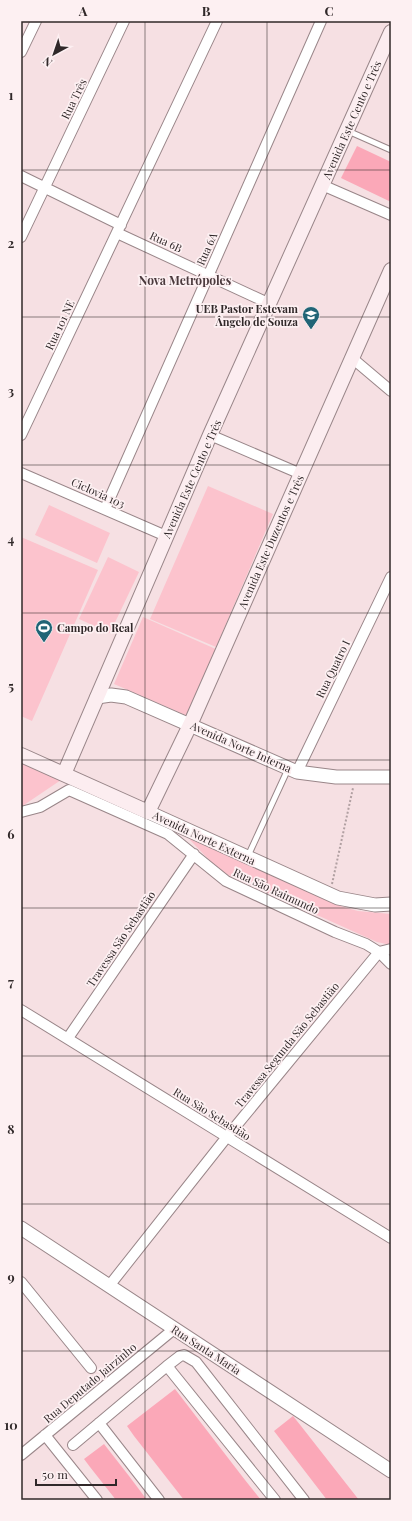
<svg xmlns="http://www.w3.org/2000/svg" width="412" height="1521" font-family="'Playfair Display',serif">
  <rect width="100%" height="100%" fill="#f6e0e3"/>
  <path fill="#fcc3cd" d="M208,486l65,28 -57,133 -66,-28z
    M49,505l61,28 -13,30 -62,-28z
    M21,537l77,33 -66,151 -11,-5z
    M108,557l31,15 -29,61 -31,-14z
    M143,617l75,33 -28,67 -76,-33z
    M21,763l40,17 -40,27z
    M190,838l153,69 15,4 33,3v31l-14,-3 -149,-67 -12,-8 -26,-27z"/>
  <path fill="#fba8b8" d="M357,146l34,16v40l-50,-24z
    M175,1389l70,91 16,20h-77l-50,-64 -7,-10z
    M293,1416l8,10 58,74h-32l-53,-69z
    M104,1444l25,32 18,24h-31l-26,-33 -6,-8z"/>
  <g fill="none" stroke-linecap="round" stroke-linejoin="round">
    <defs>
      <path id="service" d="M348,131l43,19
        M248,856l40,-87"/>
      <path id="minor" d="M21,52l15,-31
        M21,176l100,49
        M322,185l69,30
        M117,233l153,71
        M21,237l103,-216
        M352,358l39,33
        M21,435l196,-414
        M210,435l91,39
        M21,473l145,63
        M105,509l216,-488
        M297,772l94,-195
        M21,812l19,-5 29,-17 99,44 58,47 109,51 31,12 13,8 12,12
        M379,952l12,-3
        M21,1010l370,228
        M68,1038l126,-184
        M21,1282l70,86
        M109,1286l117,-148 153,-186
        M167,1366l108,134
        M99,1423l60,77
        M45,1435l52,65
        M73,1445l94,-79 13,-10 4,-1 12,7 108,138
        M21,1455l153,-126"/>
      <path id="tertiary" d="M97,697l14,-2 15,2 171,75 39,5h55
        M148,812l190,86 37,7 16,-1
        M21,1228l370,243"/>
      <path id="secondary" d="M21,755l127,57 42,-87 201,-455
        M64,774l146,-339 181,-403"/>
    </defs>
    <use href="#service" stroke="#998689" stroke-width="7"/>
    <use href="#minor" stroke="#998689" stroke-width="12"/>
    <use href="#tertiary" stroke="#998689" stroke-width="15"/>
    <use href="#secondary" stroke="#998689" stroke-width="16"/>
    <path stroke="#b1a0a2" stroke-width="2" stroke-dasharray="2 2" stroke-linecap="butt" d="M332,884l21,-96"/>
    <use href="#service" stroke="#fff" stroke-width="5"/>
    <use href="#minor" stroke="#fff" stroke-width="10"/>
    <use href="#tertiary" stroke="#fff" stroke-width="13"/>
    <use href="#secondary" stroke="#fcedf0" stroke-width="14"/>
  </g>
  <path fill="none" stroke="#302829" stroke-width="1" stroke-opacity="0.55" d="M145,21v1479M267,21v1479M21,170h370M21,317h370M21,465h370M21,613h370M21,760h370M21,908h370M21,1056h370M21,1204h370M21,1351h370"/>
  <defs>
    <symbol id="school-pin" viewBox="-11 -11 22 30"><path d="M0 17L-7.5 6A9.5 9.5 0 1 1 7.5 6Z" fill="#206476" stroke="#fdf0f2"/><path d="M0-5L7-2L0 1L-7-2ZM-4 1L0 2.5L4 1V4Q0 6-4 4Z" fill="#fff"/></symbol>
    <symbol id="stadium-pin" viewBox="-11 -11 22 30"><path d="M0 17L-7.5 6A9.5 9.5 0 1 1 7.5 6Z" fill="#206476" stroke="#fdf0f2"/><path d="M0-5a6.5 5 0 1 0 0 10a6.5 5 0 1 0 0-10ZM-3.5-1.8h7v3.6h-7Z" fill="#fff"/></symbol>
  </defs>
  <g fill-rule="evenodd">
    <use href="#school-pin" x="301" y="305" width="20" height="27"/>
    <use href="#stadium-pin" x="34" y="618" width="20" height="27"/>
  </g>
  <g text-anchor="middle" stroke-width="3.5" stroke-linejoin="round" paint-order="stroke">
    <g font-size="11" fill="#302829" stroke="#fdf0f2">
      <text transform="translate(74 99) rotate(-64)" y="4">Rua Três</text>
      <text transform="translate(352 120) rotate(-66)" y="4">Avenida Este Cento e Três</text>
      <text transform="translate(166 242) rotate(25)" y="4">Rua 6B</text>
      <text transform="translate(207 249) rotate(-66)" y="4">Rua 6A</text>
      <text transform="translate(60 325) rotate(-65)" y="4">Rua 101 NE</text>
      <text transform="translate(192 479) rotate(-66)" y="4">Avenida Este Cento e Três</text>
      <text transform="translate(98 493) rotate(24)" y="4">Ciclovia 103</text>
      <text transform="translate(271 542) rotate(-66)" y="4">Avenida Este Duzentos e Três</text>
      <text transform="translate(333 669) rotate(-64)" y="4">Rua Quatro I</text>
      <text transform="translate(241 747) rotate(24)" y="4">Avenida Norte Interna</text>
      <text transform="translate(204 838) rotate(25)" y="4">Avenida Norte Externa</text>
      <text transform="translate(276 891) rotate(25)" y="4">Rua São Raimundo</text>
      <text transform="translate(121 939) rotate(-56)" y="4">Travessa São Sebastião</text>
      <text transform="translate(287 1045) rotate(-51)" y="4">Travessa Segunda São Sebastião</text>
      <text transform="translate(212 1114) rotate(32)" y="4">Rua São Sebastião</text>
      <text transform="translate(206 1350) rotate(33)" y="4">Rua Santa Maria</text>
      <text transform="translate(90 1383) rotate(-40)" y="4">Rua Deputado Jairzinho</text>
    </g>
    <g font-size="11" font-weight="bold" fill="#302829" stroke="#fdf0f2" text-anchor="end">
      <text x="298" y="313">UEB Pastor Estevam<tspan x="298" dy="13">Ângelo de Souza</tspan></text>
      <text x="57" y="632" text-anchor="start">Campo do Real</text>
    </g>
    <g font-size="12" font-weight="bold" fill="#4b3a3d" stroke="#fdf0f2">
      <text x="185" y="285">Nova Metrópoles</text>
    </g>
  </g>
  <rect width="412" height="1521" fill="none" stroke="#fdf0f2" stroke-width="44"/>
  <g transform="translate(54 54) rotate(220)" stroke="#fdf0f2" stroke-width="3" paint-order="stroke">
  <path d="M0-3L7 15L0 10L-7 15Z" fill="#302829"/>
  <text y="-6" font-size="11" font-weight="bold" text-anchor="middle" fill="#302829">N</text>
  </g>
  <path d="M36 1479v6h80v-6" fill="none" stroke="#302829" stroke-width="2"/>
  <text x="42" y="1479" font-size="12" fill="#302829" stroke="#fdf0f2" stroke-width="3" paint-order="stroke">50 m</text>
  <rect x="22" y="22" width="368" height="1477" fill="none" stroke="#302829" stroke-width="1.5"/>
  <g font-size="13" text-anchor="middle" font-weight="bold" fill="#302829">
    <text x="83" y="16">A</text>
    <text x="206" y="16">B</text>
    <text x="329" y="16">C</text>
    <text x="11" y="100">1</text>
    <text x="11" y="248">2</text>
    <text x="11" y="396">3</text>
    <text x="11" y="544">4</text>
    <text x="11" y="691">5</text>
    <text x="11" y="839">6</text>
    <text x="11" y="987">7</text>
    <text x="11" y="1134">8</text>
    <text x="11" y="1282">9</text>
    <text x="11" y="1430">10</text>
  </g>
</svg>
